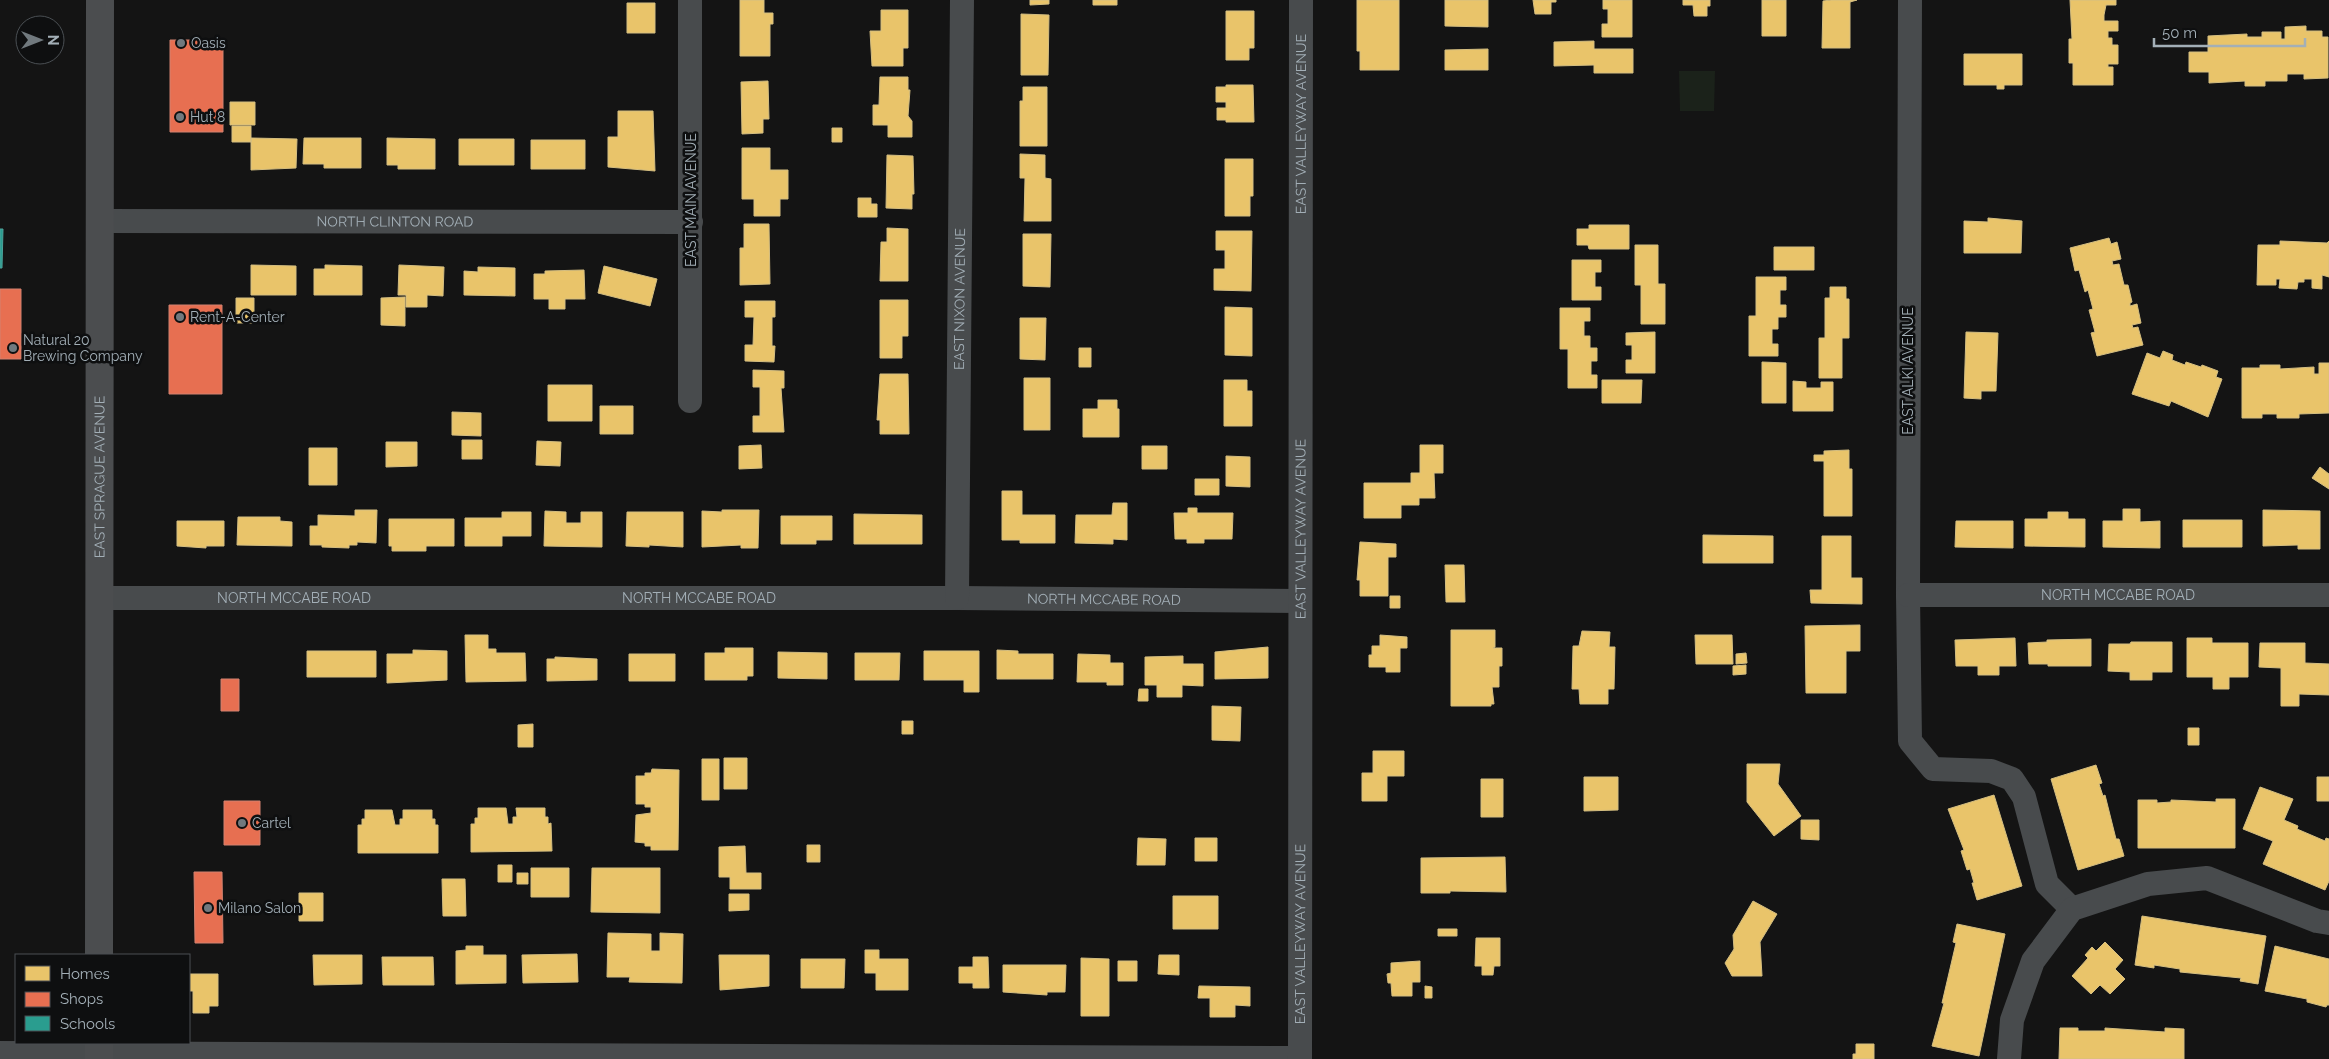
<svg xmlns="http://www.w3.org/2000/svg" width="2329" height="1059" font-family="Raleway,sans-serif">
  <rect width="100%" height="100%" fill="#141414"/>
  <path fill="#1b221a" d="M1679,71h36l-1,40h-34z"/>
  <path fill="#e9c46a" stroke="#d4be81" d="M740,0h24v13h9v11h-3v32h-30z
    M1030,0h19v4l-19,1z
    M1093,0h24v5h-24z
    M1357,0h42v70h-39v-19h-3z
    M1445,0h43v27l-43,-1z
    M1533,0h23v2h-5v12h-16z
    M1603,0h29v37h-30v-13h6v-15h-5z
    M1683,0h27v6h-3v10h-13l-1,-11h-10z
    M1762,0h24v36h-24z
    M1831,0h26l-7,2v46h-28l1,-47z
    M2070,0h46v5h-10l-2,10v6h14v10h-10v7h4v7h6v19h-10v3h5v18h-40v-22h-4v-24h3z
    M627,3h28v30h-28z
    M881,10h27v38h-5v18h-31l-2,-35h11z
    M1226,11h28v37h-5v12h-23z
    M1021,14l28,1 -1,60h-27z
    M2306,26v5h16v6h6v41l-24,1v-5h-17v7h-22v5h-20v-5l-36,2v-11h-20v-20h19v-16l39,-2v3h15v-5h19v7h4v-12z
    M1594,41v8h39v24h-39v-8l-40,1v-24z
    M1488,49v21h-43v-20z
    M1964,54h58v31h-18v4h-7v-4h-33z
    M880,77h28v13h2l-2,26 4,5v16h-24v-12h-15v-20h6z
    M768,81l1,38h-6v14l-21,1 -1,-52z
    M1226,85h27l1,37h-28v-2h-9v-12h9v-6h-10v-15h10z
    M1023,87h24v59h-27v-45h3z
    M230,102h25v23h-25z
    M618,111h35l2,60 -47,-4v-30h10z
    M232,126h19v16h-19z
    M832,128h10v14h-10z
    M251,138l46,1 -1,29 -45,2z
    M304,138h57v30h-37v-4h-21z
    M387,138l48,1v30h-37v-4h-11z
    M459,139h55v26h-55z
    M531,140h54v29h-54z
    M742,148h28v22h18v29h-8v17h-26v-17h-12z
    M1020,154l25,1v23l6,1v42h-27l1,-43h-5z
    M887,155l26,1 1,38h-2v15l-26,-1z
    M1225,159h28v37h-3v20h-25z
    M858,198h13v6h6v13h-19z
    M1988,218l34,3 -1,32h-57v-32l24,1z
    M744,224h25l1,60 -30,1v-37h4z
    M1589,225h40v24h-40l-1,-4h-11v-16h12z
    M887,228l21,1v52h-28l1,-39h6z
    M1216,231h36l-1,60 -37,-1v-21h11v-19h-9z
    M1023,234h28l-1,53 -27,-1z
    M2109,238l2,6 6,-2 4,17 -9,2 1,4 6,-1 5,21h4l4,17 -2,1v3l7,-2 4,19 -9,2 1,3 5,-1 5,18 -46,11 -6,-23 4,-1 -6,-22 4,-1 -5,-19 -3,2 -6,-22 -4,1 -5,-23z
    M2280,241l47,2 2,-2v36l-7,-2v14l-10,-1v-9h-8v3h-6l-1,7 -18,-1 1,-9h-4v6h-19l1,-40h22z
    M1635,245h23v39h7v40h-24v-39h-6z
    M1774,247h40v23h-40z
    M1572,260h29v12h-6v15h6v13h-29z
    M251,265l45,1v29h-45z
    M325,265l37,1v29h-48v-26h11z
    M399,265l45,2 -1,29 -16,-1v12h-21v-12h-8z
    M604,266l53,13 -7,27 -52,-13z
    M478,267l37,1v28l-51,-1v-24l14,1z
    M584,270l1,29h-20v10h-16v-10h-15v-25h11v-3z
    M1756,277h30v13h-6v15h6v12h-8v12h-6v15h6v12h-29v-40h7z
    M1830,287h16v12h3v39h-7v40h-23v-40h6v-40h5z
    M405,297v29l-24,-1v-27z
    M236,298h18v25h-18z
    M880,300h28v36h-6v22h-22z
    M745,301h30v16h-3v29h3l-1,16 -29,-1v-16h8l1,-28h-9z
    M1225,307l27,1v48l-27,-1z
    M1560,308h30v13h-6v15h6v12h7v13h-6v14h6v13h-29v-39h-8z
    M1020,318h26l-1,42 -25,-1z
    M1655,332v41h-29v-13h6v-15h-6v-12z
    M1966,332l32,1 -2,58h-15v8l-17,-1z
    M1079,348h12v19h-12z
    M2163,351l10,4 -1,5 13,5 1,-3 15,5 1,-2 16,6 -2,6 6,2 -14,38 -37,-16 -2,5 -37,-12 15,-41 13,5z
    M1762,362l24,1v40h-24z
    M2319,363h10v50l-30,1v4h-22v-4h-15v4h-20v-50h18v-3h20v4l34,-2v7h5z
    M753,370l31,1v17h-3l3,44h-31v-16h7v-29h-7z
    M880,374h28l1,60h-29v-14h-3z
    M1024,378h26v52h-26z
    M1224,380h23v11h5v35h-28z
    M1602,380h40l-1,23h-39z
    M1793,381l13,1v6h15v-6h12v29h-40z
    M548,385h44v36h-44z
    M1098,400h19v9h2v28h-36v-28h15z
    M600,406h33v28h-33z
    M452,412l29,1v23l-29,-1z
    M462,440h20v19h-20z
    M537,441l24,1 -1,24 -24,-1z
    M386,442h31v24l-31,1z
    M761,445l1,23 -23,1v-23z
    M1420,445h23v28h-9l1,25h-16v7h-18v13h-37v-35h47v-10h9z
    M1142,446h25v23h-25z
    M309,448h28v37h-28z
    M1849,450v19h3v47h-28v-55h-10v-6h10v-4z
    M1226,456l24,1v30l-24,-1z
    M2320,467l9,7v15l-17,-11z
    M1195,479h24v16h-24z
    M1002,491h20v24h33v28h-35v-3h-18z
    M1113,503h14v37l-14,-1v5l-38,-1 1,-28h36z
    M1188,508h9v5h36l-1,26h-28v4h-17v-4h-12l-1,-26h14z
    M2123,509h17v13l20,-1v27l-57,-1v-26h20z
    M355,510h22l-1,33 -19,-1v3h-8v3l-27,-1v-2h-12v-19h8v-11l37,1z
    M722,510h37l-1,38h-17v-3l-39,2v-36l20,1z
    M2263,510l57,1v38h-22v-4l-35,1z
    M545,511l21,1v11h15v-11h21v35l-58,-1z
    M502,512h29v24h-29v10h-37v-28h37z
    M627,512h56v35l-34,-2v2l-23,-1z
    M2048,512h20v7h17v28l-60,-1v-27h23z
    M854,514l68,1v29h-68z
    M781,516h51v24h-16v4h-35z
    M238,517h42v4l12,1v24l-55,-1z
    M389,519h65v27h-28v5h-34v-5h-3z
    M2183,520h59v27h-59z
    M177,521h47v25h-18v2l-29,-2z
    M1956,521h57v27l-58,-1z
    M1703,535l70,1v27h-70z
    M1822,536h29v42h11v26l-51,-1 -1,-13h12z
    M1360,542l36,2v13h-8v39h-28v-16h-3z
    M1445,565h19l1,37h-19z
    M1390,596h10v12h-10z
    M1860,625v26h-14v42h-40l-1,-67z
    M1451,630h44v17l-2,1h9v18h-3v21h-7l2,17h-3v2h-40z
    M1582,631l28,1 -1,15h6l-1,42h-6v15h-28l-1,-15h-7l1,-43h6z
    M465,635h23v14h8v4h29l1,28 -60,1z
    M1380,635l27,2v11h-7v24h-14v-5h-17v-12h3v-9h8z
    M1695,635h37l1,29h-37z
    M2015,638l1,28h-17v9h-21v-9h-22l-1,-26z
    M2187,638h25v5h36v34h-19v12h-16v-12h-26z
    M2091,639v27h-43v-2h-19l-1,-21 19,-1v-2z
    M2131,642h41v30h-20v8h-22v-8l-22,-1 1,-27h21z
    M2260,643h45v20l24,1v31l-30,-1v12h-18v-38l-22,-1z
    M1268,647v31l-53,1v-27z
    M725,648h28v28h-6v4h-42v-27h20z
    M413,650l34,1v29l-60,3v-29h26z
    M997,650l21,1v3h35v25h-56z
    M307,651h69v26h-69z
    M924,651h55v41h-15v-12h-40z
    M778,652l49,1v26l-49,-1z
    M855,653h45l-1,27h-44z
    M1746,653l1,10 -11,1v-10z
    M629,654h46v27h-46z
    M1078,654l32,1v8h13v22h-16v-3h-30z
    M1183,656v8h20v22l-21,-1v12h-25v-12h-12v-28z
    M555,657l42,2v21l-50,1v-22h8z
    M1746,665v9l-13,1v-9z
    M1139,689h9v12h-10z
    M1212,706l29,1 -1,34 -28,-1z
    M902,721h11v13h-11z
    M533,724v23h-15v-22z
    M2188,728h11v17h-11z
    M1373,751h31v25h-17v25h-25v-28h11z
    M724,758h23v31h-23z
    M702,759h17v41h-17z
    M1747,764h33l-2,20 23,32 -27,20 -27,-34z
    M2096,765l6,18 -3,1 4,12 2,-1 11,44h3l5,17 -46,14 -27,-91z
    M652,769l27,1 -1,80h-27v-4h-6v-3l-10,-1 1,-27 15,-2v-6h-6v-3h-9v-28h9v-3h6z
    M1584,777h34v33l-34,1z
    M2317,777h12v24h-12z
    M1481,779h22v38h-22z
    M2260,787l33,12 -9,21 14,6 -1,3 28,12 1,-3 3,1v42l-4,9 -62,-26 10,-23 -30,-12z
    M1994,795l28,91 -45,14 -5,-17h2l-4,-14 -3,1 -6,-19 3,-1 -16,-41z
    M2216,799h19v49h-97v-48h19v3l14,-1v-2l45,2z
    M478,808h28l2,16h5v-7h4l-1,-9h29v9h3v7l3,-1 1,28 -81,1v-28h4v-6h3z
    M365,810h27l3,15h5v-6h3v-9h29v9h3v6h3v28h-80v-28h4v-6h3z
    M1801,820h18v20l-18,-1z
    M1138,838l28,1 -1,26h-28z
    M1195,838h22v23h-22z
    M807,845h13v17h-13z
    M745,846l1,27h15v16h-31v-12h-11v-30z
    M1505,857l1,35 -56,-1v2h-29v-35z
    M498,865h14v17h-14z
    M531,868h38v29h-38z
    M592,868h68v45l-69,-1z
    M517,873h11v11h-11z
    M442,879h23l1,37h-23z
    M299,893h24v28h-24z
    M729,894h20v16l-20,1z
    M1173,896h45v33h-45z
    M1753,901l24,13 -17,28 2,34h-30l-7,-13 9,-14 -1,-14z
    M2142,916l124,20 -8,48 -18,-3 1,-3 -61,-6v-3l-26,-4v3l-19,-3z
    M1957,924l48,10 -26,122 -47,-10 12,-43h-2l14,-60 -3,-1z
    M1438,929h19v7h-19z
    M608,933l43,1v17h9v-18l23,1 -1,49 -53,-1 1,-5h-23z
    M1476,938h24v28h-6l-1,9h-11v-9h-7z
    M2105,942l18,18 -8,9 10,10 -15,15 -10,-9 -9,9 -19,-18 16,-18 -3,-3 7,-8 4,4z
    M466,946h17v9h23v28l-50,1v-33l10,-1z
    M2275,946l54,13v46h-2l-1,2 -19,-5v-3l-42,-8z
    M865,950h14v9h29v31h-32v-17h-11z
    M577,954l1,28 -55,1 -1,-28z
    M313,955h49v29l-48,1z
    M719,955h50v31l-49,4z
    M1159,955h20v20l-21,-1z
    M382,957h51l1,28h-51z
    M973,957h15l1,31h-16v-5h-14v-16h14z
    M1081,958l28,1v57h-28z
    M801,959h44l-1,29h-43z
    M1118,961h19v20h-19z
    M1420,961v21h-8v14h-20l-1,-13h-3l-1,-9 4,-1v-10z
    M1003,965h63l-1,27h-18v3l-44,-3z
    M189,974h29v32h-9v7h-16v-22h-4z
    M1199,986l51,1v19l-15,-1v12h-25v-19h-12z
    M1425,986l7,1v11h-7z
    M2060,1028h18v3h27v-3l60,4v-4l19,1v30h-125z
    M1856,1044h18v15h-21v-5h3z"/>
  <path fill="#e76f51" stroke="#d38270" d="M170,40h53v92h-53z
    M0,289h21v70h-21z
    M169,305h53v89h-53z
    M221,679h18v32h-18z
    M224,801h36v44h-36z
    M194,872h28l1,71h-28z"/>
  <path fill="#2a9d8f" stroke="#4ea29b" d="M0,229h3l-1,39h-2z"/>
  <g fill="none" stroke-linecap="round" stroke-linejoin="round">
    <g stroke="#484b4d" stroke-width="24">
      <path d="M1910,0l-2,595 2,146 23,28 58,2 21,8 12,18 23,87 25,25"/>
      <path id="s1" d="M100,221l591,1"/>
      <path d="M690,401v-401"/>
      <path id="s2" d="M1908,595h421"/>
      <path id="s3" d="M99,598h858l342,3"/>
      <path id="s4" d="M957,598l5,-598"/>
      <path d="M0,1053l1300,5"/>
      <path id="s5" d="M1300,1059l1,-1059"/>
      <path d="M2009,1059l3,-39 21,-59 39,-52 76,-25 59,-6 110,43 12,2"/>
    </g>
    <g stroke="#4b4d4f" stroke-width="28">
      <path id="s6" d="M99,955l1,-955"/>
      <path d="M99,1043v16"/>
    </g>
  </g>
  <g fill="#71797e" stroke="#0e0f10" stroke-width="2">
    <circle cx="181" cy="43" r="5"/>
    <circle cx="180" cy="117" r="5"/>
    <circle cx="180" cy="317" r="5"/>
    <circle cx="13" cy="348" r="5"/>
    <circle cx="242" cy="823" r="5"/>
    <circle cx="208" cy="908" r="5"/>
  </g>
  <g text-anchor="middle" stroke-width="5" stroke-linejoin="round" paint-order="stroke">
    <g font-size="14" fill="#a3afb7" stroke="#0e0f10" text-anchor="start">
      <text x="191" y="48">Oasis</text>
      <text x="190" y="122">Hut 8</text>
      <text x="190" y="322">Rent-A-Center</text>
      <text x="23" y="345">Natural 20<tspan x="23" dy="16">Brewing Company</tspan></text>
      <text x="252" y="828">Cartel</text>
      <text x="218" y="913">Milano Salon</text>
    </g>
    <g font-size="14" fill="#a3afb7" stroke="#0e0f10">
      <text dy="5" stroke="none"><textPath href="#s5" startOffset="935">EAST VALLEYWAY AVENUE</textPath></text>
      <text transform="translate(691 200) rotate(-90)" y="5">EAST MAIN AVENUE</text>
      <text dy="5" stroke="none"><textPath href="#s1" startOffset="295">NORTH CLINTON ROAD</textPath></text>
      <text dy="5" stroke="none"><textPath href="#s4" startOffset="299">EAST NIXON AVENUE</textPath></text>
      <text transform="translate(1908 371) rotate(-90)" y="5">EAST ALKI AVENUE</text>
      <text dy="5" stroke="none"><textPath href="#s6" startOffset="478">EAST SPRAGUE AVENUE</textPath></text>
      <text dy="5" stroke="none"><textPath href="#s5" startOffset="530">EAST VALLEYWAY AVENUE</textPath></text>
      <text dy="5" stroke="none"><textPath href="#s2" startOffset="210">NORTH MCCABE ROAD</textPath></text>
      <text dy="5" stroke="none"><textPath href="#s3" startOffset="195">NORTH MCCABE ROAD</textPath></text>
      <text dy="5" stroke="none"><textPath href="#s3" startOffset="600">NORTH MCCABE ROAD</textPath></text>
      <text dy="5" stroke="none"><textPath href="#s3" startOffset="1005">NORTH MCCABE ROAD</textPath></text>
      <text dy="5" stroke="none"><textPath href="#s5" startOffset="125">EAST VALLEYWAY AVENUE</textPath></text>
    </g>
  </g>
  <rect x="15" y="954" width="175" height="90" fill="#0e0f10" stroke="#4a4f53"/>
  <rect x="25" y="966" width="25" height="15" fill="#e9c46a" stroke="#4a4f53"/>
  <text x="60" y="979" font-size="15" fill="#a3afb7">Homes</text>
  <rect x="25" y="992" width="25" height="15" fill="#e76f51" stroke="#4a4f53"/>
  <text x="60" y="1004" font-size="15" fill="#a3afb7">Shops</text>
  <rect x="25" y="1016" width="25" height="15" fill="#2a9d8f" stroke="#4a4f53"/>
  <text x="60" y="1029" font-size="15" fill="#a3afb7">Schools</text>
  <g transform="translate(40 40) rotate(90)"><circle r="24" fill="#0e0f10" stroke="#4a4f53"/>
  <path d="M0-4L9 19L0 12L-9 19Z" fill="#71797e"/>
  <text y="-8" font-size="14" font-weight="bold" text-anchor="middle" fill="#a3afb7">N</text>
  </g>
  <path d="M2154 38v8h151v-8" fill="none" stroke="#a3afb7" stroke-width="2.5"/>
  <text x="2162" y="38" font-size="15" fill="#a3afb7" stroke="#0e0f10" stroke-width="4" paint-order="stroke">50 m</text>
</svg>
